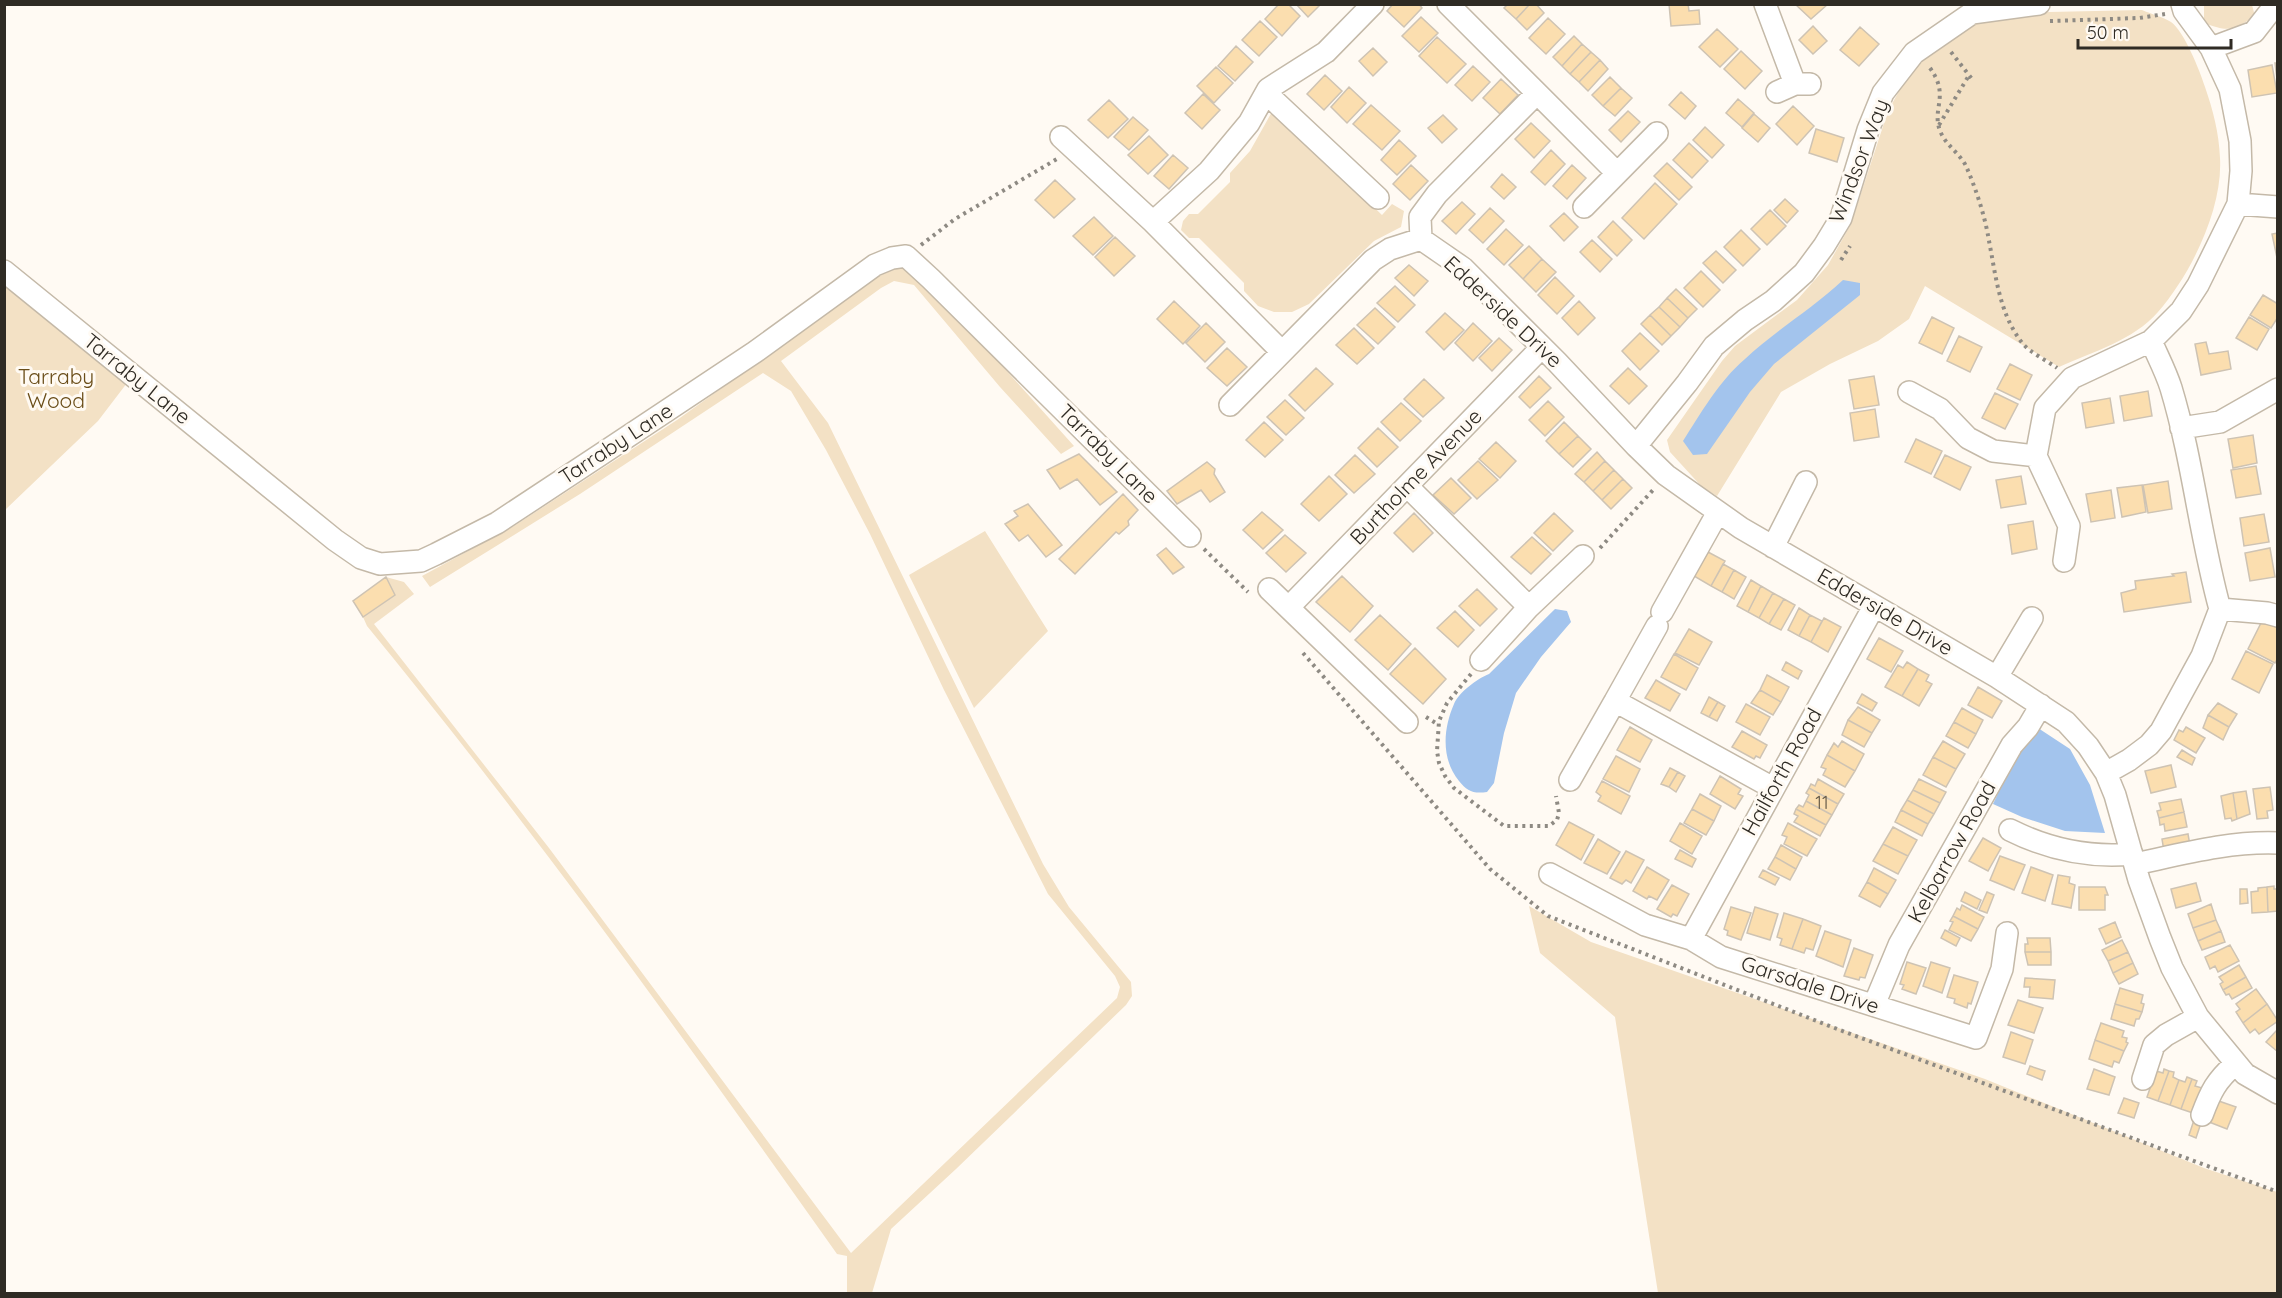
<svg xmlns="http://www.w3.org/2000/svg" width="2282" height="1298" font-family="Quicksand,sans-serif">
  <rect width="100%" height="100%" fill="#fffaf3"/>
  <path fill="#f3e1c5" d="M2204,5h48l3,11c-23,15 -26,16 -51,7z
    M2142,10c9,4 21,7 29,12 13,9 29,49 34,65 8,23 14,46 15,71 3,51 -29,116 -62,154 -24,28 -66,40 -99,55l-134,-81 -16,33 -31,22 -48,23 -49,28 -64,104 -15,-9 -32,-35 -3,-12 55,-79 13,-15 62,-46 31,-35 23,-41 37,-113 21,-38 31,-31 48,-24 61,-6z
    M1273,110l109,105 10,-11 12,7 -3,16 -27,14 -65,63 -17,8h-18l-16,-6 -14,-15v-8l-45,-45h-10l-8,-8 2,-9 6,-7h9l32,-32v-9l20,-22z
    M908,265l10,7 156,174 -13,8 -61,-67 -86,-102 -20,-4 -13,7 -100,73 47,62 215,441 26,43 62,75 1,14 -6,9 -170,164 -65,60 -19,64h-25v-37l-10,-2c-151,-213 -304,-426 -470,-628l-4,-9 32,-22 -9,-18 18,5 10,12 -40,30 175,224 302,405 266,-255 3,-11 -5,-11 -67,-82 -104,-204 -74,-156 -44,-84 -35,-59 -28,-18 -183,121 -150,93 -8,-11 92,-50 163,-106 190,-136 26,-17z
    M5,278l122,105 -29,38 -93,89z
    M985,531l63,100 -74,77 -65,-133z
    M1529,906l62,36 394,137 219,89 73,24v101h-619l-43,-276 -75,-64z"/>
  <path fill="#a3c4ed" d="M1843,280l17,3v12l-86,69 -24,28 -43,62 -14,1 -10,-14c18,-28 36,-60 62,-82 31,-29 67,-50 98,-79z
    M1555,609l12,2 4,11 -30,35 -25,36 -12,40 -10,50 -7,9c-14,2 -20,-1 -28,-11 -18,-22 -16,-52 -5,-77 5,-12 23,-25 35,-30z
    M2038,728l32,21 20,36 15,48 -40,-2 -43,-14 -29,-13 25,-53z"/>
  <path fill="#fbdeaf" stroke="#cec3b3" stroke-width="1.5" d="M1279,4h9l12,12 -18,20 -17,-17z
    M1296,4h25l-13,13z
    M1393,4h26l3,4 -18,19 -17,-16z
    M1508,4h22l-14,15 -12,-11z
    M1530,4h6l8,9 -17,17 -11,-11z
    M1669,4h19l1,7 10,-1 1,14 -29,2z
    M1795,4h33l-17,15z
    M1421,17l17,16 -19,19 -17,-16z
    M1548,18l17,16 -19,20 -17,-16z
    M1260,21l17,16 -18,19 -17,-16z
    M1813,26l14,15 -14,13 -14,-14z
    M1860,27l19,17 -20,22 -19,-16z
    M1717,29l21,20 -18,18 -21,-20z
    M1574,36l8,8 -20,22 -9,-9z
    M1437,37l29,27 -19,19 -28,-27z
    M1582,44l9,8 -21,22 -8,-8z
    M1236,46l17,16 -18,19 -17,-15z
    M1373,48l14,14 -14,14 -14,-15z
    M1741,51l21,20 -17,18 -21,-20z
    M1591,52l9,8 -21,22 -9,-8z
    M1600,60l8,9 -20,22 -9,-9z
    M2275,63h3v24z
    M2272,65l5,28 -25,4 -4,-27z
    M1473,66l17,16 -18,19 -17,-16z
    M1216,67l17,16 -19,20 -17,-17z
    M1325,75l17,16 -18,19 -17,-16z
    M1610,77l11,11 -18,18 -11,-11z
    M1501,79l17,16 -18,19 -17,-16z
    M1349,87l17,16 -19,20 -16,-16z
    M1621,88l11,10 -17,18 -12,-10z
    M1681,92l15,14 -11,13 -16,-14z
    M1203,94l17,16 -18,19 -17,-16z
    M1738,99l16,14 -12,14 -16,-14z
    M1109,100l19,19 -20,19 -20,-18z
    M1371,105l29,26 -18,19 -29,-26z
    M1793,106l21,20 -17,19 -21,-21z
    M1628,111l12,11 -19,20 -12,-12z
    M1754,114l16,14 -12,14 -16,-14z
    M1443,115l14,14 -15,14 -14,-15z
    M1133,117l15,13 -19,20 -15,-13z
    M1531,123l19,18 -16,17 -19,-19z
    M1705,127l19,18 -12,13 -19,-18z
    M1816,129l28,9 -7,24 -28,-9z
    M1149,136l19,19 -20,19 -20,-19z
    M1399,140l17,16 -19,19 -16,-15z
    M1689,143l19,18 -16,17 -19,-18z
    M1551,150l14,14 -20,21 -14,-13z
    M1173,155l15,13 -19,21 -15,-13z
    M1667,163l25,24 -13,13 -25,-24z
    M1411,165l17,16 -18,19 -17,-16z
    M1572,165l14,13 -19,21 -14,-13z
    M1502,174l14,13 -12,12 -13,-12z
    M1055,180l20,19 -21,19 -19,-18z
    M1655,183l22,21 -33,35 -22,-21z
    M1785,199l13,12 -11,12 -13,-13z
    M1462,202l13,12 -19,20 -14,-13z
    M1490,208l14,13 -21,22 -14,-13z
    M1770,210l16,16 -19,19 -16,-16z
    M1564,213l14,14 -14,14 -14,-15z
    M1094,217l19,19 -20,19 -20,-19z
    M1613,221l19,19 -15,16 -19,-19z
    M1506,229l17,16 -19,20 -17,-16z
    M1741,230l19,19 -17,17 -19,-19z
    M2278,233v25h-1l-5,-24z
    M1115,237l20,19 -21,20 -19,-19z
    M1592,240l20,19 -12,13 -20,-20z
    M1529,246l13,13 -19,20 -14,-14z
    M1716,251l20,19 -13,13 -20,-20z
    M1542,259l14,13 -20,20 -13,-13z
    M1409,265l19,16 -14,15 -19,-18z
    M1701,271l19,19 -17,17 -19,-19z
    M1555,277l19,19 -17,18 -19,-19z
    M1395,286l20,19 -17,17 -21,-19z
    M1676,289l21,20 -9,9 -21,-20z
    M2263,295l15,9v13l-7,11 -21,-13z
    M1667,298l21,20 -8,9 -21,-20z
    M1174,301l26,25 -17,18 -26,-25z
    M1579,301l16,17 -17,17 -16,-17z
    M1659,307l21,20 -9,9 -21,-21z
    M1375,308l20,19 -17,17 -21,-19z
    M1445,313l19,17 -20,20 -18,-18z
    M1650,315l21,21 -9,9 -21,-21z
    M1932,317l22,11 -12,26 -23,-11z
    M2249,317l20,12 -12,21 -21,-12z
    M1206,323l19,19 -20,20 -19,-19z
    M1473,323l19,18 -19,20 -18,-18z
    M1354,328l20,20 -17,16 -21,-19z
    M1640,333l19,18 -19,19 -18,-19z
    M1959,336l23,11 -12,25 -23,-11z
    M1499,338l13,12 -20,21 -13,-13z
    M2206,342l3,12 19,-3 3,18 -30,6 -6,-31z
    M1227,348l20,19 -20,19 -20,-18z
    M2010,364l22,11 -12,25 -23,-11z
    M1316,368l17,16 -28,27 -16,-16z
    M1628,368l19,18 -18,18 -19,-18z
    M1539,376l12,12 -21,20 -11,-11z
    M1874,376l5,29 -25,4 -5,-29z
    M1424,379l20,19 -21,19 -19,-18z
    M2148,391l4,25 -28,5 -4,-25z
    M1995,393l23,11 -13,25 -23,-11z
    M2110,398l4,25 -28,5 -4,-25z
    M1285,400l19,18 -18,17 -19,-18z
    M1548,401l16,16 -19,19 -16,-16z
    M1401,403l20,18 -21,20 -19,-19z
    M1875,409l4,28 -25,4 -4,-28z
    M1264,422l19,18 -18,17 -19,-17z
    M1564,422l14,14 -19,18 -13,-13z
    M1378,428l20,19 -21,20 -19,-19z
    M2253,435l4,28 -24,5 -5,-29z
    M1578,436l13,13 -18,18 -14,-13z
    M1916,439l26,12 -11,23 -26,-12z
    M1496,442l20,19 -16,17 -21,-19z
    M1597,452l8,9 -21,21 -9,-8z
    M1079,454l38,38 -17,13 -23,-26 -17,10 -13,-19z
    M1355,455l20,19 -21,19 -19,-18z
    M1945,455l26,12 -11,23 -26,-13z
    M1478,461l20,19 -21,19 -19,-19z
    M1605,461l9,9 -21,21 -9,-9z
    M1207,462l8,7 -1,5 11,18 -15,10 -9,-12 -24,14 -10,-13z
    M2256,466l5,28 -25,4 -5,-28z
    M1614,470l9,9 -21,21 -9,-9z
    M1329,476l18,18 -28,27 -18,-17z
    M2021,476l5,28 -25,4 -5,-28z
    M1451,478l20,20 -17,16 -21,-19z
    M1623,479l9,9 -21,21 -9,-9z
    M2168,481l4,28 -24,4 -5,-28z
    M2142,485l4,27 -24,5 -5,-29z
    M2111,490l4,28 -24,4 -5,-28z
    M1123,494l15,16 -10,11 1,4 -10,9 -3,-2 -41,42 -16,-15z
    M1028,504l34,41 -16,12 -18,-22 -9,6 -14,-17 13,-8 -4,-5z
    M1262,512l21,18 -20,19 -20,-19z
    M1414,513l19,20 -20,19 -19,-19z
    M1554,513l19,18 -20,20 -19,-18z
    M2264,514l5,28 -25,4 -4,-28z
    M2033,521l4,28 -25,5 -4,-29z
    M1285,535l21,18 -20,19 -20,-19z
    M1532,537l19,17 -20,20 -20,-17z
    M1166,548l18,19 -11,7 -16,-19z
    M2270,548l5,29 -25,4 -5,-28z
    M1708,552l17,9 -14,25 -17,-10z
    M1723,564l11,6 -12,22 -11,-6z
    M1734,570l12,7 -12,22 -12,-7z
    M2186,572l5,30 -67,10 -3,-19 15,-4 -1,-8 39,-5 -2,-2z
    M1342,576l31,30 -23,26 -34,-30z
    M386,577l9,18 -32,22 -10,-16z
    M1751,580l10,6 -13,26 -11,-6z
    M1761,586l12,7 -14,25 -11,-6z
    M1477,589l20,20 -17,17 -21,-20z
    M1773,593l11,6 -15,25 -10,-6z
    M1784,599l11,6 -14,25 -12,-6z
    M1799,608l11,7 -11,21 -11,-6z
    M1455,611l19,19 -16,17 -21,-19z
    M1380,615l31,29 -23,26 -33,-30z
    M1810,615l12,6 -11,21 -12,-6z
    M1824,618l17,9 -13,25 -17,-10z
    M2262,621l16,7v30l-3,5 -27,-14z
    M1689,629l23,13 -13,23 -24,-12z
    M1879,638l24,13 -12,21 -24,-13z
    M1415,648l31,31 -23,25 -33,-30z
    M2246,651l27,13 -14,29 -27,-14z
    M1674,654l24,14 -12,22 -25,-13z
    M1786,662l16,9 -4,8 -16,-9z
    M1907,662l11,7 -16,27 -17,-9 13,-22 5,3z
    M1918,669l11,6 -3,6 6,3 -13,22 -17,-10z
    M1767,675l22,12 -8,15 -21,-12z
    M1656,680l24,14 -10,17 -25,-13z
    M1978,687l24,14 -10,17 -24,-13z
    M1760,690l21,12 -8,13 -22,-12z
    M1862,694l15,9 -5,8 -15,-8z
    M1709,697l9,5 -9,15 -8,-4z
    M1718,702l7,4 -8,15 -8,-4z
    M2218,703l19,11 -8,13 -21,-12z
    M1746,704l24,13 -10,18 -24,-13z
    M1858,707l22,13 -8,13 -24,-13z
    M1962,708l21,12 -7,14 -22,-12z
    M2208,715l21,12 -6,13 -20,-12z
    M1848,720l24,13 -8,14 -22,-12z
    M1954,722l22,12 -8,14 -22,-12z
    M1630,727l22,13 -12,22 -23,-12z
    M2186,727l19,11 -9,15 -22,-13 5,-10 4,2z
    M1742,731l25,14 -7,13 -4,-2 -2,3 -22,-12z
    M1842,741l22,13 -9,17 -28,-16 7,-12 4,4z
    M1943,741l22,13 -9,15 -23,-12z
    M2182,750l13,8 -3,7 -15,-8z
    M1827,755l28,16 -10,16 -22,-12 3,-6 -5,-2z
    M1616,756l24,13 -11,23 -26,-13z
    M1933,757l23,12 -10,18 -23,-12z
    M2171,765l5,22 -25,6 -6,-22z
    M1670,768l8,4 -9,15 -8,-3z
    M1678,772l7,4 -9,16 -7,-5z
    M1720,776l21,13 -3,5 5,2 -8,13 -25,-15z
    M1818,779l26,15 -6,10 -29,-16 2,-4 4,2z
    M1919,779l27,13 -6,11 -27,-13z
    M1602,781l28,15 -9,18 -23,-13 3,-5 -5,-4z
    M2270,787l3,23 -6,1 1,7 -11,1 -4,-30z
    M1809,788l29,16 -6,11 -26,-14 3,-6 -3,-2z
    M1913,790l27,13 -6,11 -27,-14z
    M2246,791l4,23 -13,5 -4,-26z
    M2233,793l4,26 -5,2 -1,-3 -6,1 -4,-23z
    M1700,794l21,12 -7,15 -22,-12z
    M2181,799l3,13 -25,6 -2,-7 4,-1 -2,-7z
    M1907,800l27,14 -6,10 -27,-14z
    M1806,801l26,14 -6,10 -30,-16 3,-4 4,2z
    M1692,809l22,12 -8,14 -22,-12z
    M1796,809l30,16 -6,11 -26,-14 4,-6 -4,-2z
    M1901,810l27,14 -6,12 -27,-14z
    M2184,812l3,15 -22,4 -1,-7 -4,1 -1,-7z
    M1569,822l25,13 -13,25 -25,-15z
    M1680,823l22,13 -10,18 -22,-13z
    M1788,823l29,16 -10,17 -23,-12 3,-7 -5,-2z
    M1893,827l24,13 -9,16 -25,-12z
    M2188,834l3,17h-27l-2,-12z
    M1983,838l18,10 -13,23 -19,-10z
    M1598,839l22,13 -13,22 -23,-11z
    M1883,844l25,12 -10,18 -25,-13z
    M1781,845l21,12 -6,12 -21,-12z
    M1680,850l16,9 -4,8 -17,-8z
    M1626,851l18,9 -13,23 -5,-3 -4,4 -12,-6z
    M2000,856l25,9 -11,25 -24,-10z
    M1775,857l21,12 -6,11 -22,-11z
    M1647,867l22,13 -12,20 -8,-4 -2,3 -14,-8z
    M2031,867l22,8 -8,26 -23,-8z
    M1874,868l22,12 -8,14 -21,-12z
    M1763,870l16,8 -4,7 -16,-8z
    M2058,875l12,2 -1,6 6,2 -4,23 -19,-4z
    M1867,882l21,12 -8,13 -21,-11z
    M2196,883l5,18 -25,7 -5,-19z
    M1672,885l17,9 -12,22 -4,-2 -2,3 -14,-8z
    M2274,886v3h4v22l-10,1 -1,-25z
    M2079,887h26l3,8h-3v15h-26z
    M2267,887l1,25 -16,1 -1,-21 7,-1v-3z
    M2240,889h7l1,14 -8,1z
    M1965,892l16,8 -4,9 -16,-8z
    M1987,892l7,3 -7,18 -8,-3z
    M2211,904l5,16 -23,8 -5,-14z
    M1962,905l22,12 -6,12 -25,-13 4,-8 3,2z
    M1731,907l20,6 -10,27 -14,-5 1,-4 -4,-2z
    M1755,907l23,7 -8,26 -23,-7z
    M1784,913l19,6 -11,30 -12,-4 2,-6 -5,-2z
    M1953,916l25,13 -7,12 -22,-11 4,-8 -3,-1z
    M1803,919l18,7 -8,24 -7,-2 -2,5 -12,-4z
    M2216,920l5,11 -23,10 -5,-13z
    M2115,922l6,15 -15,7 -7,-15z
    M1945,930l15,8 -4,8 -15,-8z
    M1825,931l26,9 -8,27 -27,-11z
    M2221,931l4,11 -23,8 -4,-9z
    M2027,938h23l1,14h-26v-8h3z
    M2122,940l6,12 -20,9 -6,-11z
    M2230,945l9,16 -21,11 -3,-6 -5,3 -5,-12z
    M1854,948l19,7 -8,23 -5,-1 -1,3 -15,-4z
    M2025,952h26v13h-23z
    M2128,952l5,11 -20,10 -5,-12z
    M1907,962l19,6 -10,26 -14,-5 2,-4 -4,-1z
    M1931,962l19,6 -8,25 -19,-7z
    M2133,963l5,11 -19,10 -6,-11z
    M2239,965l7,12 -23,13 -3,-6 3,-2 -4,-5z
    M1954,975l24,7 -7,22 -3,-1 -1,5 -13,-5 1,-4 -8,-2z
    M2246,977l6,11 -20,11 -3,-5 -3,1 -3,-5z
    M2025,978l30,2 -2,19 -24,-2 1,-10h-6z
    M2120,988l23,7 -2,8 3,1 -2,8 -27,-8z
    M2256,989l11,15 -24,19 -7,-11 4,-3 -4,-5z
    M2018,1000l25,8 -9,25 -26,-8z
    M2115,1004l27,8 -3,7h-3l-2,7 -23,-7z
    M2267,1004l11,17 -19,13 -4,-5 -5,4 -7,-10z
    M2101,1023l23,8 -2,6 5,1 -1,4 2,1 -4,8 -29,-11z
    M2278,1029v23l-12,-10z
    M2011,1032l22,8 -8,24 -22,-7z
    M2095,1040l29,11 -5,12 -5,-2 -2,6 -23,-8z
    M2030,1066l15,5 -3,9 -15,-6z
    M2094,1069l21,8 -6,18 -22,-6z
    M2164,1069l5,2 -11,30 -11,-4 9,-26 7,2z
    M2169,1071l5,1 -1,5 6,3 -9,25 -12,-4z
    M2187,1077l5,2 -11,30 -11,-4 9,-25 6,2z
    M2192,1079l5,2 -2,5 7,2 -9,25 -12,-4z
    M2124,1098l15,5 -5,15 -16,-5z
    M2213,1099l23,8 -9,22 -23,-9z
    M2194,1120l7,3 -5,15 -7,-3z"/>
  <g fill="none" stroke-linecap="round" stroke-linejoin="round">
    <defs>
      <path id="minor" d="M1448,4l168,168
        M1765,4l30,80
        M2211,48l43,-16 22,-28
        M1777,92l18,-8h15
        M1266,93l112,105
        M1061,137l92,85 129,130
        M2238,204l40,3
        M1584,207l73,-74
        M1153,222l56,-51 40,-48 19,-34 58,-37 47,-48
        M1421,239l-1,-22 17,-23 100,-101
        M4,271l331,269 26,18 19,6 41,-3 15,-7 61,-31 106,-70 152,-101 120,-87 17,-7 14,-2 25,23 259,257
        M2151,341c7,16 15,31 20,47 22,73 29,149 49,221l47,4 11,3
        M1909,392l31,17 28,29 25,13 43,5
        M1230,405l143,-145 17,-11 31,-10 42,29 94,94 79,84 30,29 75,53 256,149 69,45 22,24 18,27 9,22 24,85 21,58 12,30 26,49 47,57 33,19
        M2181,428l39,-6 58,-33
        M1636,446l51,-63 27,-37 31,-26 28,-19 31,-28 20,-27 17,-28 27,-88 15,-37 31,-40 58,-40 67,-9
        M1408,487l121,120
        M1773,547l33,-65
        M2064,561l5,-35 -33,-70 9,-48 27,-30 79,-37 30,-30 17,-26 40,-81 3,-33 -1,-30 -10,-52 -19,-41 -27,-37 -2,-7
        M1269,589l138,133
        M1289,607l253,-260
        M1662,612l56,-100
        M1657,626l-42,75 158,87
        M1481,660l48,-53 54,-51
        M1997,677l35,-59
        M2106,773l23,-13 20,-15 12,-14 41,-75 18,-47
        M1570,780l45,-79
        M2010,830c40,20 79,28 122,24
        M2135,864c47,-10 95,-23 143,-21
        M1550,874l95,51 46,14 30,18 255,81 26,-69 5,-36
        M1691,939l183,-333
        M1874,1005l25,-60 113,-200 16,-18 13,-22
        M2143,1079l11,-34 12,-10 32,-18
        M2202,1115c9,-24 14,-34 33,-51"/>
    </defs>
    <use href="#minor" stroke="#c4b9a8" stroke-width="24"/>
    <path stroke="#8e8a83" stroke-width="4" stroke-dasharray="3 4.5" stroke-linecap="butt" d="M2050,21l89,-3 26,-4
      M1951,52l21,27
      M1930,68c21,29 0,41 11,65 6,13 19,21 25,33 10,23 19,50 23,75 7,35 10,73 34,103 8,9 23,16 34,24
      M1939,125l29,-48
      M921,245l34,-26 102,-60
      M1841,260l9,-14
      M1600,548l54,-59
      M1204,549l44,43
      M1303,653l187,216 58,47 297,116 433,160
      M1471,674l-24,29 -8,18 -2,30 2,12 6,13 9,12 50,38h45l8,-6 2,-7 -3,-17
      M1426,717l13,8"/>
    <use href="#minor" stroke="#fff" stroke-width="21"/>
  </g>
  <g text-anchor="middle" stroke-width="6" stroke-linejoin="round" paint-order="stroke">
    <g font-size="18" fill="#625847">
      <text x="1822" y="809">11</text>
    </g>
    <g font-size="21" fill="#2f2b24" stroke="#fffaf3">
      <text transform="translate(1859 161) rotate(-69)" y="7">Windsor Way</text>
      <text transform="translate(1503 312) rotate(43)" y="7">Edderside Drive</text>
      <text transform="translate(137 379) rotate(39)" y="7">Tarraby Lane</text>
      <text transform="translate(616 444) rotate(-33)" y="7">Tarraby Lane</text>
      <text transform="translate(1108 454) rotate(45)" y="7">Tarraby Lane</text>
      <text transform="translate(1416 477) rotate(-46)" y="7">Burtholme Avenue</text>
      <text transform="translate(1885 612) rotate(30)" y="7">Edderside Drive</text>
      <text transform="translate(1782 772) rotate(-61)" y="7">Hailforth Road</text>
      <text transform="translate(1952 852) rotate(-61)" y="7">Kelbarrow Road</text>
      <text transform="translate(1810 985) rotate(18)" y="7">Garsdale Drive</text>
    </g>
    <g font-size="21" fill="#6a4d18" stroke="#fffaf3">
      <text x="56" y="384">Tarraby<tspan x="56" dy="24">Wood</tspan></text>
    </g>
  </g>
  <rect width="2282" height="1298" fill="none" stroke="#2f2b24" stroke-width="12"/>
  <path d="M2078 39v9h153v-9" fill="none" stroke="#2f2b24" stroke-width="3"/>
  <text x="2087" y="39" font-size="18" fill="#2f2b24" stroke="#fffaf3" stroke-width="4.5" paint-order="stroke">50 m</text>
</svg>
